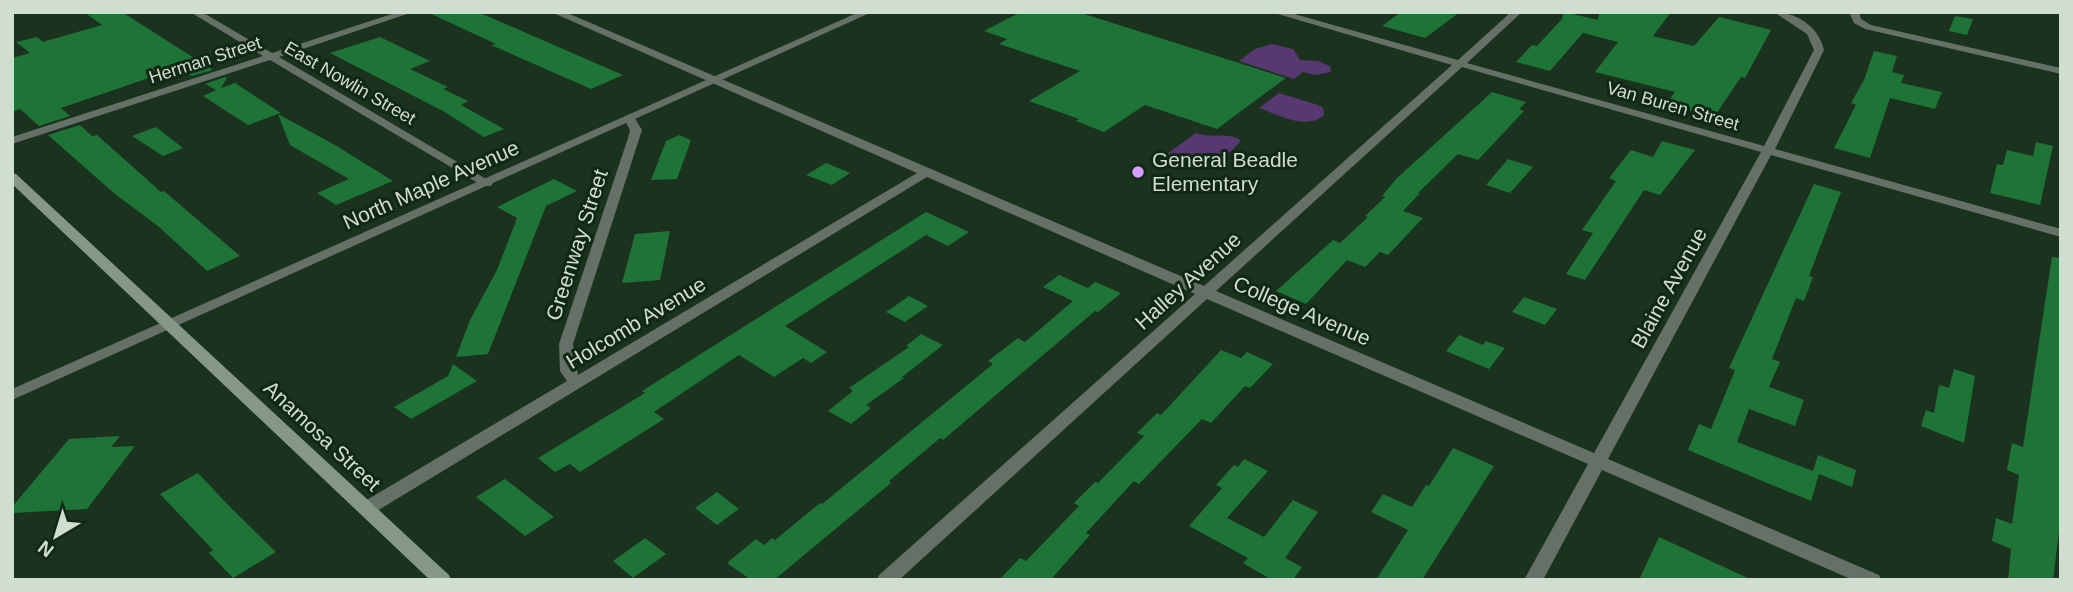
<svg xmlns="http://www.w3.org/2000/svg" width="2073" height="592" font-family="Arial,sans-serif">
  <rect width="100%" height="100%" fill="#1b321f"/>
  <path fill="#583870" d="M1272,44l21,5 7,11 18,1 12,5 1,6 -16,3 -12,-3 -9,7 -55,-18 16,-12z
    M1279,93l39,12 5,3 1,7c-17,16 -47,-1 -65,-7z
    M1196,133c15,6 34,-2 45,8 -29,31 -39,30 -77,15z"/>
  <path fill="#1e7337" d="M84,12h38l91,58 -21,6 -14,-8 -117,40 9,8 -31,10 -19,-17 -8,3v-54l18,-5 -14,-11 21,-5 6,5 59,-17z
    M427,12h51l145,63 -32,14 -100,-44 5,-1z
    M1021,12h57l208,66 -69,51 -72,-24 -41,27 -28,-11 3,-2 -50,-18 51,-30 -81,-27 8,-5 -23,-8z
    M1401,12h59l-35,26 -43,-12z
    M1564,12l34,8 1,-8h72l-18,24 41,10 25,-29 52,13 -26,48 -4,-1 -27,40 -48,-13 9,-12 -80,-20 23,-30 -35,-9 -33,38 -34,-9 16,-17 5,1 25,-27z
    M1955,16l18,3 -6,16 -18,-4z
    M380,37l50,24 -20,8 38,18 -5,2 25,12 -7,4 43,24 -20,8 -41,-26 -113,-58z
    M1874,51l23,5 -5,16 12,3 -3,8 41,9 -7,17 -45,-11 -20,60 -36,-10 22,-43 -5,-2 13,-23z
    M225,77l2,1 -6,10 14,-5 46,30 -33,12 -45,-29 13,-6 -11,-6z
    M1492,92l34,10 -7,7 5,2 -46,49 -20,-6 -40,39h2l-17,18 20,7 -35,37 -8,-3 -15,15 -18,-7 -41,44 -30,-13 57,-51 7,3 28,-26 -3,-1 20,-19 -3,-1 14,-17z
    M278,114l57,31 58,36 -57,24 -19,-12 32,-14 -59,-34z
    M80,125l12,11 5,-1 64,57 3,-1 76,65 -33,15 -49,-45 -43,-32 -67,-59z
    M156,127l27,21 -20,8 -31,-20z
    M679,135l12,5 -14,39 -26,1 15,-39z
    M1662,141l33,9 -35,45 -16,-5 -59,90 -19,-6 27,-41 -11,-3 34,-49 -7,-3 22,-28 22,7z
    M2036,142l17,4 -13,59 -50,-12 7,-29 6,1 4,-15 26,6z
    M1508,159l25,8 -23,26 -24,-8z
    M826,163l24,10 -18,12 -26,-10z
    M554,179l23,12 -31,15 -58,148 -32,3 14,-37 27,-50 20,-52 -20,-11z
    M1814,184l27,8 -32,84 4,1 -9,24 -8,-3 -24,61 8,3 -11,25 35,13 -9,26 -46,-17 -12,33 76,29 5,-16 38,15 -4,17 -33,-13 -8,27 -123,-51 11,-26 12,5 24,-59 -6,-2z
    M926,212l43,20 -21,14 -22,-11 -141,91 42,26 -16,11 -8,-5 -29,19 -35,-22 -85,57 10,7 -84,53 -10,-8 -15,8 -17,-14 107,-65 -3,-2z
    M670,231l-10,49 -38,3 13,-49z
    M2052,257l9,1v257l-8,65h-45l3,-31 -19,-8 4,-23 16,6 7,-49 -12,-5 5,-27 11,4z
    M1059,275l29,13 7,-6 26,11 -23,19 -3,-1 -152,129 -3,-2 -51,43 2,2 -117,97h-23l-24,-17 29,-24 8,6 8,-7 3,2 45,-37 2,1 171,-140 -5,-3 30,-23 7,4 48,-41 -30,-14z
    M909,296l19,10 -23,16 -19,-10z
    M1524,297l33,12 -12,16 -33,-13z
    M921,334l22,11 -41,32 2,1 -38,27 5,3 -20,16 -23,-13 25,-20 -4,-3 60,-41 -3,-1z
    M1459,335l24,10 3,-4 19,7 -16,21 -43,-18z
    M1221,350l20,8 6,-6 26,12 -23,24 -5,-2 -34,37 -9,-4 -63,65 -5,-3 -48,52 4,2 -37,42 4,3h-58l21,-22 6,3 53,-55 -5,-3 21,-21 3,1 46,-47 -7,-3 20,-20 4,2z
    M453,364l24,17 -66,38 -17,-12 54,-31z
    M1954,369l21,7 -11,67 -43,-17 5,-16 8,3 5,-28 10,3z
    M120,436l-9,11 24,-1 -48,63 -75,4v-6l57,-68z
    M1453,448l41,18 -72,114h-46l32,-50 -37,-18 12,-18 29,13 14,-22 3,1z
    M1244,459l24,12 -41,47 37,19 29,-37 25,12 -33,46 17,9 -9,13h-21l-29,-17 5,-5 -59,-32 33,-38 -6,-3 18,-20 4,2z
    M198,473l32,34 46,45 -43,26 -24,-25 4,-3 -53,-56z
    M505,479l49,38 -29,19 -49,-39z
    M717,492l22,17 -22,16 -22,-17z
    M1659,537l93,43h-113z
    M645,538l21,16 -33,24 -20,-17z"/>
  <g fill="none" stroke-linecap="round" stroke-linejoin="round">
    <path fill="#657067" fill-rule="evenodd" d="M190,12h12l70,41 126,-41h15l-134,45 214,126 -2,3h-8l-213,-126 -258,84v-7l251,-81z
      M551,12h14l639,274 248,-221 -181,-53h16l171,48 53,-48h11l-55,51 297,83 50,-96 -7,-16 -33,-22c23,0 45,15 50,38l-49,99 286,80v8l-290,-82 -163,304 271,116 2,5h-28l-251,-110 -59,110h-19l64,-116 -381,-165 -308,281h-22l2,-5 316,-281 -268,-117 -555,337 -6,2 -6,-2 -3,-5 3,-5 207,-123 -7,-10 -1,-27 69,-206 2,-8 -6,-11 2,-2h8l8,13 -69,214 5,31 339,-202zM1462,67l299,85 -167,301 -378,-162z
      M1849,12h10l2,7 10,6 190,43v6l-196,-45 -11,-6z"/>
    <path fill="#657067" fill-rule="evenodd" d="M859,12h13l-860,388v-11z"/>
    <path fill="#859788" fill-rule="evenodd" d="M12,173l4,1 433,401 2,5h-21l-418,-396z"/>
  </g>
  <circle fill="#d29dfd" stroke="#112815" stroke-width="2.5" cx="1138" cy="172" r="7"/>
  <g text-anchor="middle" stroke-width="6" stroke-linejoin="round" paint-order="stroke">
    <g font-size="18" fill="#d0ded2" stroke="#112815">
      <text transform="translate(205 60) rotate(-18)" y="6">Herman Street</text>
      <text transform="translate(350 83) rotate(30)" y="6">East Nowlin Street</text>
      <text transform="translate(1673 106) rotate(16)" y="6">Van Buren Street</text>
    </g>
    <g font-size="21" fill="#d0ded2" stroke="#112815" text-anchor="start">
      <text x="1152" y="167">General Beadle<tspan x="1152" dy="24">Elementary</tspan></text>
    </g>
    <g font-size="21" fill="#d0ded2" stroke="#112815">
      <text transform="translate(431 185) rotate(-24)" y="7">North Maple Avenue</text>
      <text transform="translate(577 245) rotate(-72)" y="7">Greenway Street</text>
      <text transform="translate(1188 281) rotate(-42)" y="7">Halley Avenue</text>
      <text transform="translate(1669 288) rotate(-61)" y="7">Blaine Avenue</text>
      <text transform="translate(1302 311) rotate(23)" y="7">College Avenue</text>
      <text transform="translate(636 323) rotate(-31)" y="7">Holcomb Avenue</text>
      <text transform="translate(322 436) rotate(43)" y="7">Anamosa Street</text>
    </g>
  </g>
  <rect width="2073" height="592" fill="none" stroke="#d0ded2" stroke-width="28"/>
  <g transform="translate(56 536) rotate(218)" stroke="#112815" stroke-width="5" paint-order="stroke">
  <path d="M0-5L12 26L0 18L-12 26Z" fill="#d0ded2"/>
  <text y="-10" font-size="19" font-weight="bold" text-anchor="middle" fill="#d0ded2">N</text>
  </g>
</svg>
